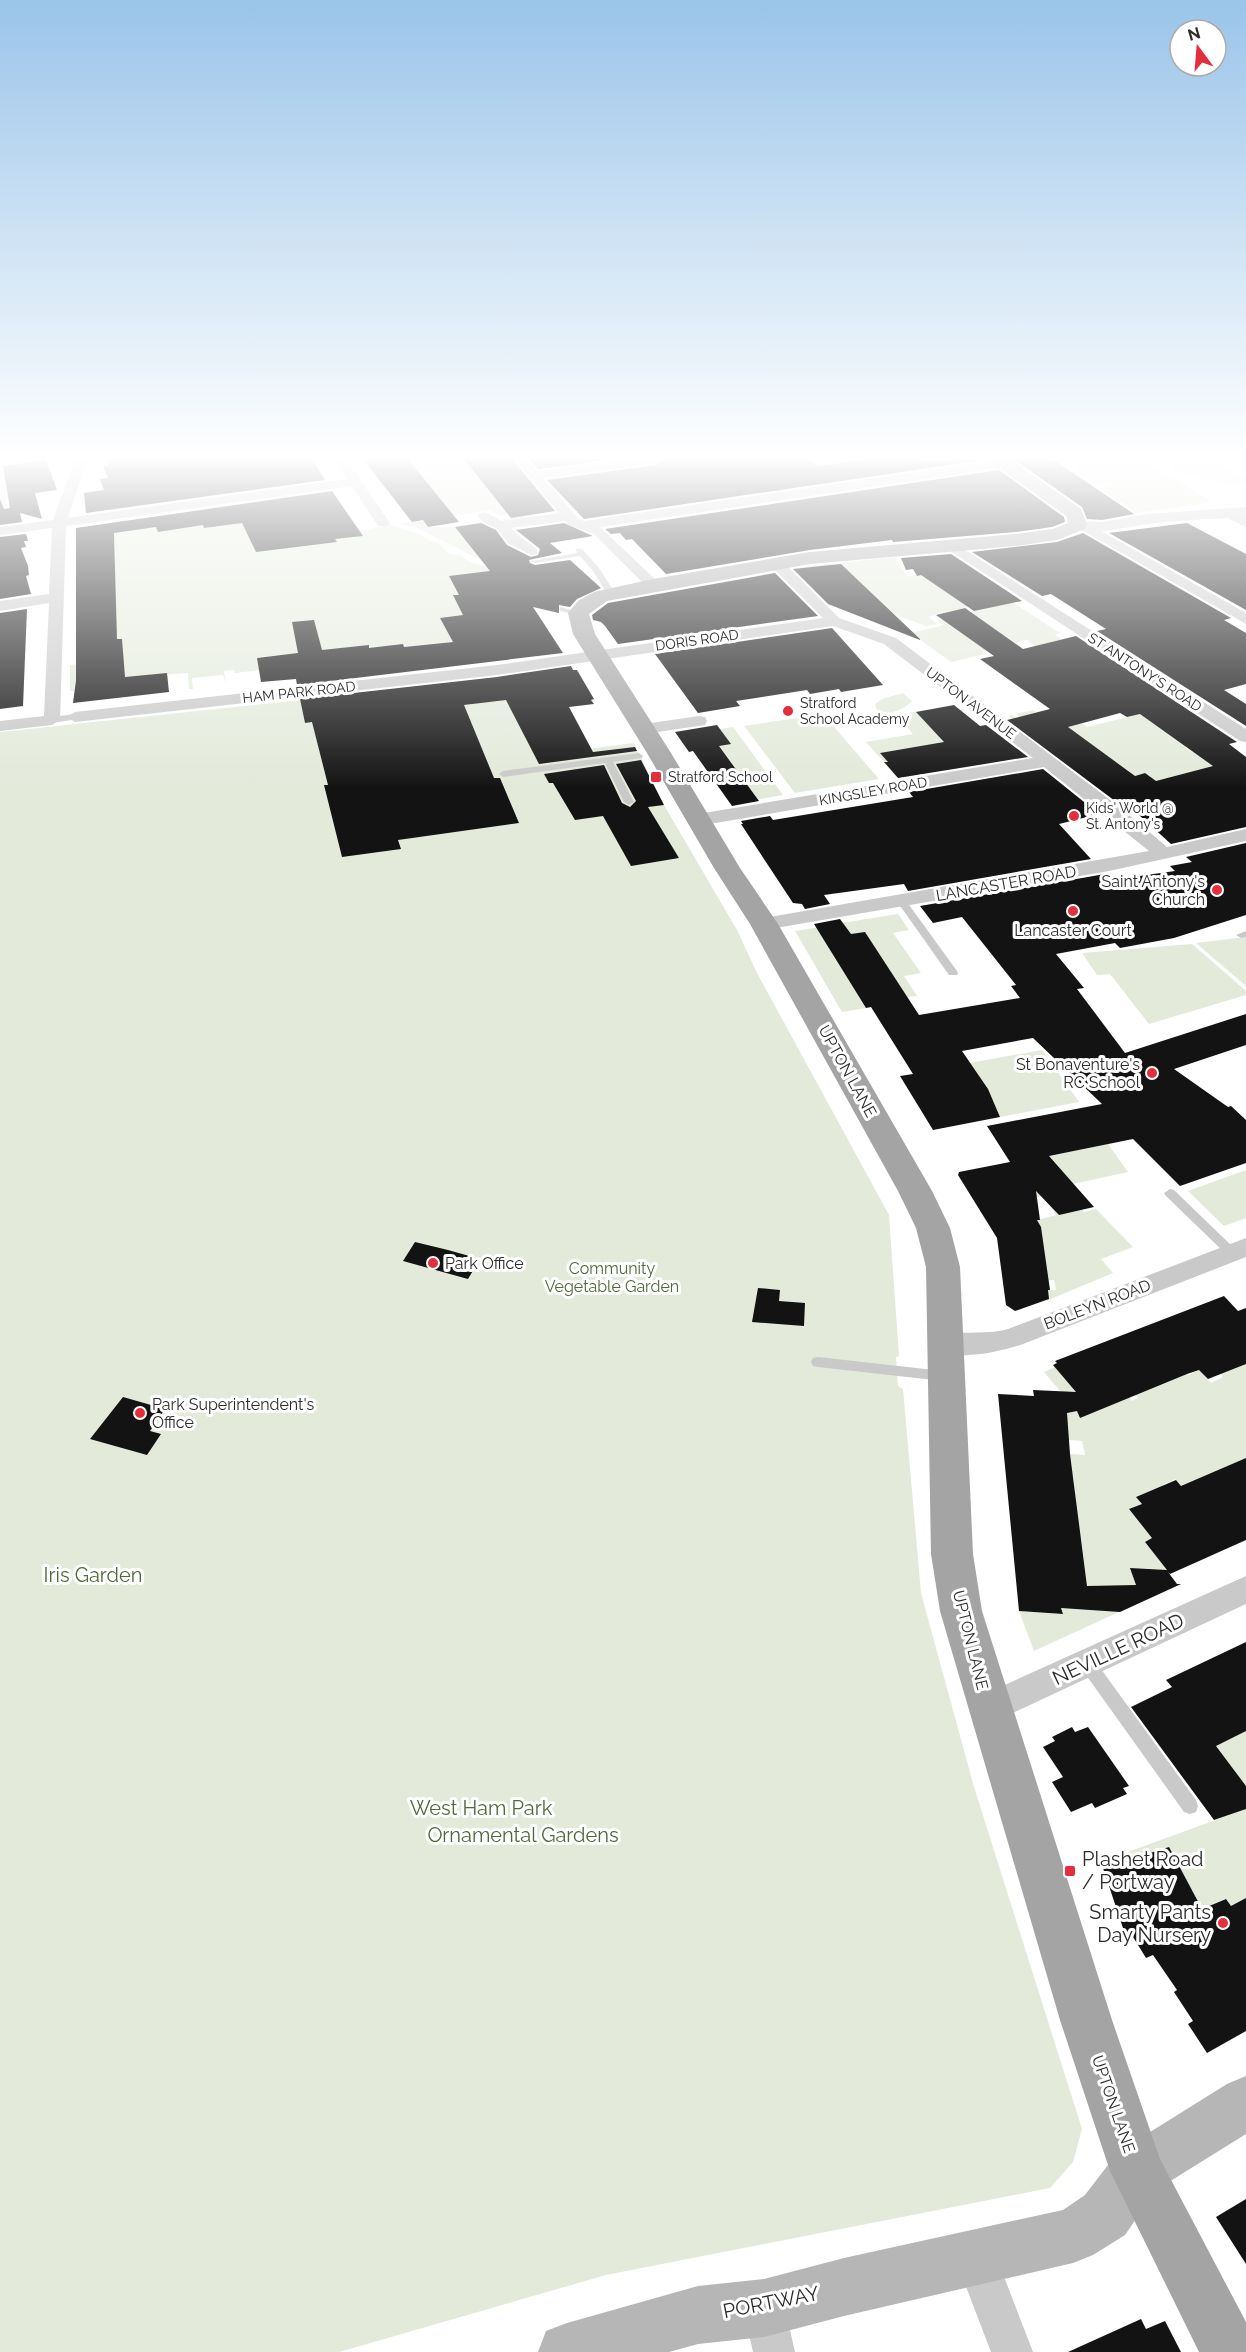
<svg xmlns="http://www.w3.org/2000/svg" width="1246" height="2352" font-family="Raleway,sans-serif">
  <rect width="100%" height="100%" fill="#fff"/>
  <path fill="#e3eada" d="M0,459h28l-1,4 -24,3 16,32 -14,2 2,6 13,-2 1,3 -21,2z
    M385,459h101l1,2 -5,12 -7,1 3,3 13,-1 35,43 -22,3 -1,-3 8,-1 -3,-4 -10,1 -7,-5 -59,9 -31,-40 24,-4 -2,-3 5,-1 -2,-2 -30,4 9,-8 12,-2 -2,-2 -28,1z
    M1133,459h8l71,43 -75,11 -37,-25 15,-3 -4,-3 -16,2 -23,-17z
    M1189,459h25l25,15h7v9h-21l-50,-11 -2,-7z
    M298,494l60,37 33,-6 30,10 9,6 8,2 12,11 9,1 13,8 17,4 2,6 -28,42 -22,3 37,1 -26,27 -1,-4 -81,8 -1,-5 -96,15 -1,-4 -14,1 1,13 -24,3 -1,-3 -10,1 2,13 -3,-9 -31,3 1,11h-4l-1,-16 -113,8 -1,10h-4v-26l44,-6 -13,-9 22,-2 -1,-9 -21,2 -5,-72 19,-2v-7l-19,-1 20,-3 -1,-7 -18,2v-3l18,-2v-7l-18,2 16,-15 -1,-5 15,-2 2,6 9,-1 -2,-6 2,-1 4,10 31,3 15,-3 6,-7 3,6 6,-1 2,3 36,-7 4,8 33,-22 -6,-9z
    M428,520l-3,3 3,4h27l28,34 -66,-33 -18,-4z
    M895,557l12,19 27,-2 21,24 13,9 -40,10 10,7 -12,2 -41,-15 -12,-17 -18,-17 -57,-7 3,-3z
    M1012,602l48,31 -5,2 7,4 -27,7 -8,-6 -12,3 -10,-7 -29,7 10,7 -4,2 3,2 -34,8 -40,-29 33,-8 -7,-5z
    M484,679l103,70 47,-6 30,62 73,125 20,43 132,242 10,141 -3,1 2,29 5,3 18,204 53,194 108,342 -9,33 -23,26 -444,87 -267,77h-339v-1620l300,-32 5,23 170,-19z
    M903,693l9,8c-10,10 -22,14 -35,9l-2,-6 7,-5z
    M1165,708l21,40 12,7 6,-1 40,3 -60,17 -26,32 -23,5 -16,-13 32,-21 -6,-4 -21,6 5,-8 -12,-8c-42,11 -78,-24 -109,-47l4,-1 32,23 3,-1 -31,-23 17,-4 3,2 -15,5 42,9 14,-6 10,7z
    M931,709l-13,5 8,9 19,-3 12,30 -73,12 -18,-20 47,-8 -16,-19z
    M823,714l56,65 -84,14 -51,-67z
    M733,727l50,68 -50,9 24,-6 -35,-48 -10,-2 17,-6 -9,-13z
    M898,914l11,16 -16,3 28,40 -17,3 13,20 -11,1 -57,-62 -7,-12z
    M832,925l-8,14 42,69 -24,4 -47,-81z
    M1246,937v49l-50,-43z
    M1192,944l54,47v4l-97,29 -39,-50 -13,1 -15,-22z
    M1042,1050l37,52 -79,15 -6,-15 -9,2 -54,-34z
    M1108,1144l20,28 -64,14 20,26 12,-3 37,38 -32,12 12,14 -67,28 2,-11h8l-2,-10h-6l-8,-54 -3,-6 19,-5 -13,-19 -27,6 9,-41z
    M1246,1170v48l-22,8 -36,-35z
    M1167,1352l21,23 11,-5 12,13 12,-6 -11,-12 34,-1v94l-64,29 -7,-8 -13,6 29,35 -39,-30 -15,7 5,7 -13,5 24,29 -8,4 22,28 -36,-2 5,17 -28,7 11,20 -85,39 -15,-40 43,3 -1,-6 27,-16 -7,-54 -23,-2 6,-24 -55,-4v-4l43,3 24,-4 -3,-29 -29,-8 -39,-3 -1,-9 38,3v-5l43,3 -3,-14 -15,-1 -6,-48 -17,-20 11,-5 38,45 36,-15 3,4 6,-3 -3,-4z
    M1195,1717l51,14v55z
    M1246,1809v89l-15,8 -6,-7 -23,10 -10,-19 -18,7 -5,-50 -66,21 -3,-6z"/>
  <path fill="#131313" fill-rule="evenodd" d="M107,459h205l13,21 -239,33 -2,-20 20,-3 -4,-11 8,-1 -5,-12h6z
    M363,459h45l51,63 -31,5 -5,-7 -11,2z
    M464,459h48l43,52 -44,7z
    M530,459h85l-77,10z
    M664,459h145l9,7 52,-7h47l3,2 69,-2 -405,60 -37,-39 109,-15z
    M1013,459h39l82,55 -32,6 -15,-1 -5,-12z
    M46,460l11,30 -22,3 7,26 -22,-6 2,9 -22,3v-26l4,10 6,-1 -7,-42z
    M999,470l65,47 1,5 -13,5 -36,5 -123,10 -1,-2 -82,10 -144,24 -34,-35 -6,1 -6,-7 -9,1 -6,-5z
    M332,491l31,45 -28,3 2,3 -81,10 -14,-29 -38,5 -1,-3 -45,7 -2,-5 -42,6 3,106h5l3,38 42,-4 2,19 -96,11 3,-23v-152z
    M481,523l15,7 11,15 24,12 7,-2 2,-6 -24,-19 48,-7 29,13 -43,7 12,10 -33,7 1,3 5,2 35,-5 31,28 -24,11 -7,8 -11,-2v8l-26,-6 30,46 -266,32 -1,-6 -35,3 -4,-24 41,-5 -6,-31 22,-2 8,30 47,-5v3l34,-4 1,3 49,-5 -13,-24 23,-3 -10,-20h6l-10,-19 41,-5 -35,-44z
    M1187,523l59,31v56l-137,-77z
    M1083,533l148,85 -7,2 22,13v51l-22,6 22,14v22l-149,-95 9,-2 -55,-35 -9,2 -70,-44 85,-10z
    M26,534l2,7h-4l2,6 -5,1 7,18 1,9 -3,1 5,18 -31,5v-62z
    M951,554l71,47 -48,10 -53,-36 -4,1 -4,-7 -7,1 -5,-12z
    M841,564l79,75v1l-92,-36 -35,-35z
    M775,573l43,43 -200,28 -13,-18 -4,-4 -8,-2 -1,-5 16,-12z
    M965,608l58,41 53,-13 161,106 -8,2 17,13v70l-75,17 -42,-38 -6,1 -116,-87 43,-11 -70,-50 14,-3 -58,-41zM1120,713l7,4 13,-3 73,52 -57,15 -11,-8 -10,3 -67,-49z
    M27,609l-4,97 -23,3v-96z
    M832,628l51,57 -42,7 -2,-3 -29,5 -3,-4 -71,11 4,5 -42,7 -43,-59z
    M571,666l2,4h4l17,29 -3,1 3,4 -25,3 24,45 42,-5 2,4 -98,13 -33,-64 -42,5 30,73h6l19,45 -121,17 3,9 -59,8 -18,-72h4l-16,-63 -7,1 -5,-24 197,-22z
    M954,705l26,21 6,-1 42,32 -130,21 -14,-16h4l-8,-9 64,-11 -28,-30z
    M717,725l14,19 -12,2 40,55 -27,5 -39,-55 -4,1 -14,-20z
    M641,760l23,45 -16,2 31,51 -48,8 -28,-50 -28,4 -22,-37h-4l-5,-9 60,-9 18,38 8,4 6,-6 -20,-37z
    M1043,769l56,45 -40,10 32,35 -183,32 -4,-7 -80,11 6,9 -25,5 -3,-5 -9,-1 -52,-79h2l-2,-3 29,-5 3,4 140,-23 -4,-5z
    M1246,843v72l-72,23 -54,10 -5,-5 -59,11 28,34 -7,1 48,64 121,-39v31l-72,24 54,38 3,-1 15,14v43l-66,23 -47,-47 -84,17 45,51 -35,8 -23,-24 4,29h-3l4,7 9,63h-2l1,9 -34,12 -9,-6 -9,-67 -39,-63 1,-3 51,-10 -23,-36 115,-22 -69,-66 -71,13 26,38 12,28 -67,13 -33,-54 13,-2 -42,-67 -5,1 -52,-84 26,-5 11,15 14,-2 54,83 101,-17 -9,-12 5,-1 -54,-68 -29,6 -13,-17 185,-32 6,6 64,-9 -5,-5 22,-4 -6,-5z
    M415,1242l33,8 32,9 -12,20 -65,-18z
    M758,1288l22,2 -1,11 26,2 -1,23 -52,-4z
    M1224,1296l14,15 8,-3v56l-38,15 -9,-9 -12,4 -107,44 -3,-7 -10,2 3,41 17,132 49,-1 -6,-17 37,2 -22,-28 7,-4 -23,-29 13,-5 -6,-7 40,-17 5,6 65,-28v82l-76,34 -2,-2 9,12h4l-61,28 -59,-4 2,6 -44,-3 -21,-217 36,2 -1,-6 43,2 -23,-27 4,-2 -2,-2z
    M123,1397l42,12 -15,22 11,3 -14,21 -57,-16z
    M1246,1642v89l-30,15 30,40v23l-32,11 -83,-113 41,-20 -6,-7z
    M1072,1727l3,5 13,-5 41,59 -6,2 4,6 -32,14 -3,-5 -21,9 -19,-30 11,-5 -20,-30 12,-6 -3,-4z
    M1169,1847l33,62 24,-10 5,7 15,-8v133l-39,22 -19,-29 5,-3 -19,-29 3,-2 -24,-35 -7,3 -16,-26 -5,2 -22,-66z
    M1246,2199v65l-30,-47z
    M1141,2319l5,10 19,-8 16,31h-113z"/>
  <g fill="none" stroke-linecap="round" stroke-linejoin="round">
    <path fill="#c9c9c9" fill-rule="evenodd" d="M576,549h6l17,19 16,25 -1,2h-6l-15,-24 -13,-15 -45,7 -4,-2 46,-8z
      M560,607l22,6 -4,2 -18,-4z
      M75,714l3,1v4l-26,4 -4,-3 4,-3z
      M639,753l4,3 -1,2 -29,4 21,40 -5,3 -5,-3 -19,-39 -102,14 -4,-3 4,-3z
      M901,897l3,1 53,73 1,2 -1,2h-8l-53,-75z
      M1246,931v6l-5,1 -5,-3z
      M1170,1189l4,1 61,59 2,3 -2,3h-8l-61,-59 -2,-3z
      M818,1357l125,14 5,1 2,4 -2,4 -5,1 -125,-14 -5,-1 -2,-4 2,-4z
      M1087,1656l6,2 103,142 2,6 -2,6 -6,2 -6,-2 -103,-144 -2,-5 2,-5z"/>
    <path fill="#c9c9c9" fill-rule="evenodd" d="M75,459h12l-19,59 279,-39 -13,-20h12l44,64 -2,3h-10l-26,-40 -286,40 -6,194 -8,5 -52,6v-10l44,-5 5,-113 -49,8v-10l49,-7 3,-66 -52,7v-8l53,-7z
      M514,459h13l10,12 93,-12h32l-6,4 -113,15 36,41 5,2 422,-62 6,4 -6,4 -406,60 58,55 2,3 -7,4 -5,-1 -54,-54 -25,-9 -4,-4 -54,7c8,10 19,14 27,23l-2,3 -5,1 -23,-12 -11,-15c-8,-2 -14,-5 -19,-12l2,-3 5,-1 17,9 57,-8z
      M1228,509l18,8v10l-23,-11 -2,-3 2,-3z
      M1087,523l159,90v11l-164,-94 -2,-3z
      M954,543l292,186v13l-6,-1 -291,-191 -2,-3z
      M776,559l5,1 58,58 57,20 226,171 45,38 79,-18v12l-137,30 -345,59 -7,-2 -3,-4 3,-4 7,-2 385,-67 -105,-84 -346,59 -7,-2 -2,-4 2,-4 7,-2 335,-56 -149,-114 -51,-18 -336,49 -422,47 -8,-5 8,-5 422,-47 326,-47 -52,-52 -2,-3 2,-3z
      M699,716l6,1 2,4 -2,4 -61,9 -6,-1 -2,-4 2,-4 6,-1z
      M1246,1238v19l-223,87c-27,9 -59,16 -87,7l-4,-7 4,-7c22,-8 47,-1 72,-8z
      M1246,1576v28l-246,115 -11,4 -11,-4 -5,-11 5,-11z
      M976,2237l15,6 42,109h-42l-36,-94 6,-15z
      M764,2287l15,6 6,15 10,44h-42l-10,-44 6,-15z"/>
    <path fill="#c9c9c9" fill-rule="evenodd" d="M1246,507v10c-33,2 -67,3 -99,7 -26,4 -49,11 -75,5l-3,-4 3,-4 30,1 46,-8z"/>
    <path fill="#b6b6b6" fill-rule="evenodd" d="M1246,2076v58l-90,56 -31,45 -32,20 -20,8 -229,53 -80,21 -66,7 -29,8h-131l8,-21 21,-8 131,-37 66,-7 80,-21 219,-48 22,-15 33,-43 109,-68z"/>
    <path fill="#a4a4a4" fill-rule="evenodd" d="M991,459h19l71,50 6,16 -2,4 -28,11 -41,6 -206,18 -203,37 -18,13 6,20 76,119 69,115 38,56 154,267 18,37 10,39 13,287 9,57 130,409 48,139 86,163v30h-47l-89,-181 -50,-151 -120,-409 -9,-57 -5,-287 -10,-39 -18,-37 -148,-267 -36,-56 -67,-115 -74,-119 -5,-21 10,-12 16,-9 59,-13 157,-27 206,-18 37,-5 15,-6 -2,-7 -73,-53z"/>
  </g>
  <linearGradient id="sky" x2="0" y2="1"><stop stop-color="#9ac4e9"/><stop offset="0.58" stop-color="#fff"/><stop offset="1" stop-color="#fff" stop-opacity="0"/></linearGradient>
  <rect width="1246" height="788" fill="url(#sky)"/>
  <g fill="#e42e3c" stroke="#fff" stroke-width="2">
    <circle cx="788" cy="711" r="6"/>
    <rect x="650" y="771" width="12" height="12" rx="3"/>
    <circle cx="1074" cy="816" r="6"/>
    <circle cx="1217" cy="890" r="6"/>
    <circle cx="1073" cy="911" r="6"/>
    <circle cx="1152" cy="1073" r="6"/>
    <circle cx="433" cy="1263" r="6"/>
    <circle cx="140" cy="1413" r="6"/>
    <rect x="1064" y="1865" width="12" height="12" rx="3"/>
    <circle cx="1223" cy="1923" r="6"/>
  </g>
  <g text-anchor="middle" stroke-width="6" stroke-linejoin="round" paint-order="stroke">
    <g font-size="14" fill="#2c2c2c" stroke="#fff">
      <text transform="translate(697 640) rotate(-8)" y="5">DORIS ROAD</text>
      <text transform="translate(1145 672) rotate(33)" y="5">ST ANTONY'S ROAD</text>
      <text transform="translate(299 692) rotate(-6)" y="5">HAM PARK ROAD</text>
      <text transform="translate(971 703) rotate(37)" y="5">UPTON AVENUE</text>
      <text transform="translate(873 791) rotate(-10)" y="5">KINGSLEY ROAD</text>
    </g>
    <g font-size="14" fill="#2c2c2c" stroke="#fff" text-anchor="start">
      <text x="800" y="708">Stratford<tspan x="800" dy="16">School Academy</tspan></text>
      <text x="668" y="782">Stratford School</text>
      <text x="1086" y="813">Kids' World @<tspan x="1086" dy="16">St. Antony's</tspan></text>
    </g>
    <g font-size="16" fill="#2c2c2c" stroke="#fff" text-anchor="end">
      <text x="1205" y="887">Saint Antony's<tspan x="1205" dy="18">Church</tspan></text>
      <text x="1073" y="936" text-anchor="middle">Lancaster Court</text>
      <text x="1140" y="1070">St Bonaventure's<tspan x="1140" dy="18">RC School</tspan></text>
      <text x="445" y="1269" text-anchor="start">Park Office</text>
      <text x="152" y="1410" text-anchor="start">Park Superintendent's<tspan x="152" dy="18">Office</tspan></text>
    </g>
    <g font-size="16" fill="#2c2c2c" stroke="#fff">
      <text transform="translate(1006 883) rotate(-10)" y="6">LANCASTER ROAD</text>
      <text transform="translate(848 1071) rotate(61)" y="6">UPTON LANE</text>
      <text transform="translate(1097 1304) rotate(-21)" y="6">BOLEYN ROAD</text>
      <text transform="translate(971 1640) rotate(76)" y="6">UPTON LANE</text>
      <text transform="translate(1114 2104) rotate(71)" y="6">UPTON LANE</text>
    </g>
    <g font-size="16" fill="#50683a" stroke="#fff">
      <text x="612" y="1274">Community<tspan x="612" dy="18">Vegetable Garden</tspan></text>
    </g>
    <g font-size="20" fill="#50683a" stroke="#fff">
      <text x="93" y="1582">Iris Garden</text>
      <text x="481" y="1815">West Ham Park</text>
      <text x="523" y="1842">Ornamental Gardens</text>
    </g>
    <g font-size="20" fill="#2c2c2c" stroke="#fff">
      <text transform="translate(1118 1649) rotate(-25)" y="7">NEVILLE ROAD</text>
      <text transform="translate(771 2302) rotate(-11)" y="7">PORTWAY</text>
    </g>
    <g font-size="20" fill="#2c2c2c" stroke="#fff" text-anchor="start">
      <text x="1082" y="1866">Plashet Road<tspan x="1082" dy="23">/ Portway</tspan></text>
      <text x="1211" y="1919" text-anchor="end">Smarty Pants<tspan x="1211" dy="23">Day Nursery</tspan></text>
    </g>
  </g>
  <g transform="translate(1198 48) rotate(344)"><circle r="28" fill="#ffffff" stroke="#ababab" stroke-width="1.5"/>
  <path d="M0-4.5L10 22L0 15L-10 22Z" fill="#e42e3c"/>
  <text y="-9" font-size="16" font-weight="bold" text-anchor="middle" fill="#2c2c2c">N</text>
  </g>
</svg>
